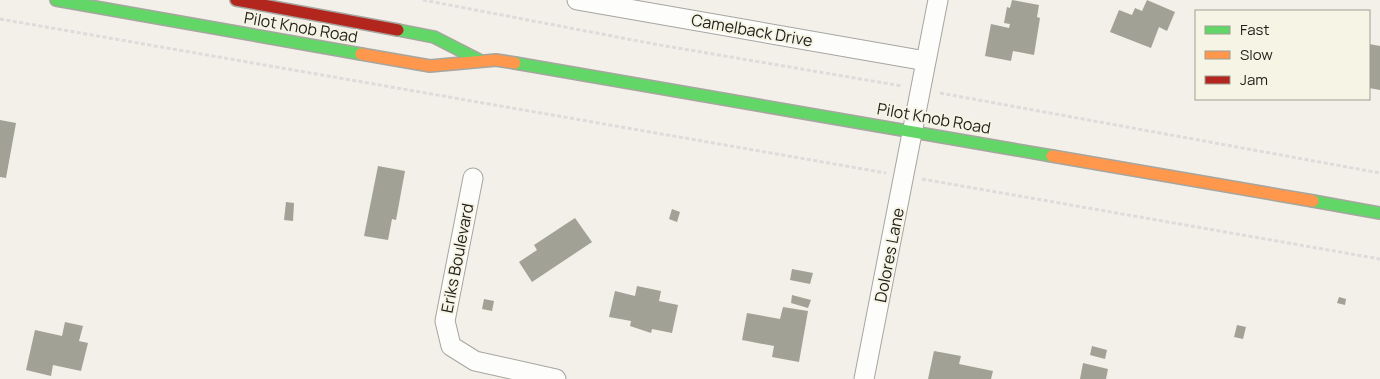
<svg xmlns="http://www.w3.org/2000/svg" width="1380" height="379" font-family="Manrope,sans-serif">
  <rect width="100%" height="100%" fill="#f2f0e8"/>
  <path fill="#a2a196" d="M1012,0l27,5 -2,12 3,1 -6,37 -21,-4 -2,10 -26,-5 6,-32 18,4 1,-4 -6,-1 3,-16 3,1z
    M1147,0l28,12 -8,19 -8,-4 -8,21 -41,-16 9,-22 13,5 3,-7 7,3z
    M1369,44l11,2v44l-11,-2z
    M0,120l16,3 -10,55 -6,-1z
    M378,166l27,5 -9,49 -4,-1 -4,21 -24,-4z
    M286,202l8,1 -1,18 -9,-1z
    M672,209l8,3 -3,10 -8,-3z
    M575,218l17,24 -60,40 -13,-20 18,-12 -3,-5z
    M792,269l21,4 -3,11 -20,-4z
    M637,286l24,5 -2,10 19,4 -6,28 -20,-4 -1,4 -21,-7 1,-5 -22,-4 6,-26 20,5z
    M792,295l19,5 -3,8 -17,-5z
    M1339,297l7,2 -1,6 -8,-2z
    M484,299l10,2 -2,10 -10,-2z
    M783,307l25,4 -9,51 -27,-5 2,-11 -32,-6 5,-27 33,6z
    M65,322l18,4 -4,15 9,2 -7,28 -28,-6 -2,11 -25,-6 9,-40 27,6z
    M1237,325l9,2 -3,12 -9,-2z
    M1092,346l15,4 -2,9 -15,-4z
    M934,351l27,5 -2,8 34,7 -2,8h-63z
    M1083,363l25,6 -2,10h-26z"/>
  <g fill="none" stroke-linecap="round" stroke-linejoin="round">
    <defs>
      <path id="street" d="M577,0l349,61
        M473,178l-28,143 6,25 24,15 81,18
        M864,379l74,-379"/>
      <path id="fast" d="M56,0l305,54
        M398,30l36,7 47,24
        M515,63l537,93
        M1313,201l67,12"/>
      <path id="slow" d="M361,54l69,12 66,-6 19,3
        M1052,156l261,45"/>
      <path id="jam" d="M236,0l162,30"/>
    </defs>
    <use href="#street" stroke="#a6a59f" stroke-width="21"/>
    <use href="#fast" stroke="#a6a59f" stroke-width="14"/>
    <use href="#slow" stroke="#a6a59f" stroke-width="14"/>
    <use href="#jam" stroke="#a6a59f" stroke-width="14"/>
    <path stroke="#dddcda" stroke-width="3" stroke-dasharray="4 2.5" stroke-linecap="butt" d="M423,0l231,44 248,42
      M0,19l886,154
      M940,93l440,80
      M922,179l458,80"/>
    <use href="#street" stroke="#fdfdfc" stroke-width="19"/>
    <use href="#fast" stroke="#63d668" stroke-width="11"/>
    <use href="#slow" stroke="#ff974d" stroke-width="11"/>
    <use href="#jam" stroke="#b3261e" stroke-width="11"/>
  </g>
  <g text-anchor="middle" stroke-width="4" stroke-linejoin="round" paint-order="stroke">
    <g font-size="16" fill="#1f1e19" stroke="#f5f4e5">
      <text transform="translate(301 27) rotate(10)" y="6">Pilot Knob Road</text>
      <text transform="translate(752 30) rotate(10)" y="6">Camelback Drive</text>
      <text transform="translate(934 118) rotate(10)" y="6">Pilot Knob Road</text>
      <text transform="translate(889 255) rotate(-79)" y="6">Dolores Lane</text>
      <text transform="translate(457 258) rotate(-79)" y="6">Eriks Boulevard</text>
    </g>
  </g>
  <rect x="1195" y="10" width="175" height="90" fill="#f5f4e5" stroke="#9f9e93"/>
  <rect x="1205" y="26" width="25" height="8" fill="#63d668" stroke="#9f9e93"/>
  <text x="1240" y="35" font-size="15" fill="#1f1e19">Fast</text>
  <rect x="1205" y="51" width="25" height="8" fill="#ff974d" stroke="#9f9e93"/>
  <text x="1240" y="60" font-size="15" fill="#1f1e19">Slow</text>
  <rect x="1205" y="76" width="25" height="8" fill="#b3261e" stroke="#9f9e93"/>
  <text x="1240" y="85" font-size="15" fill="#1f1e19">Jam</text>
</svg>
